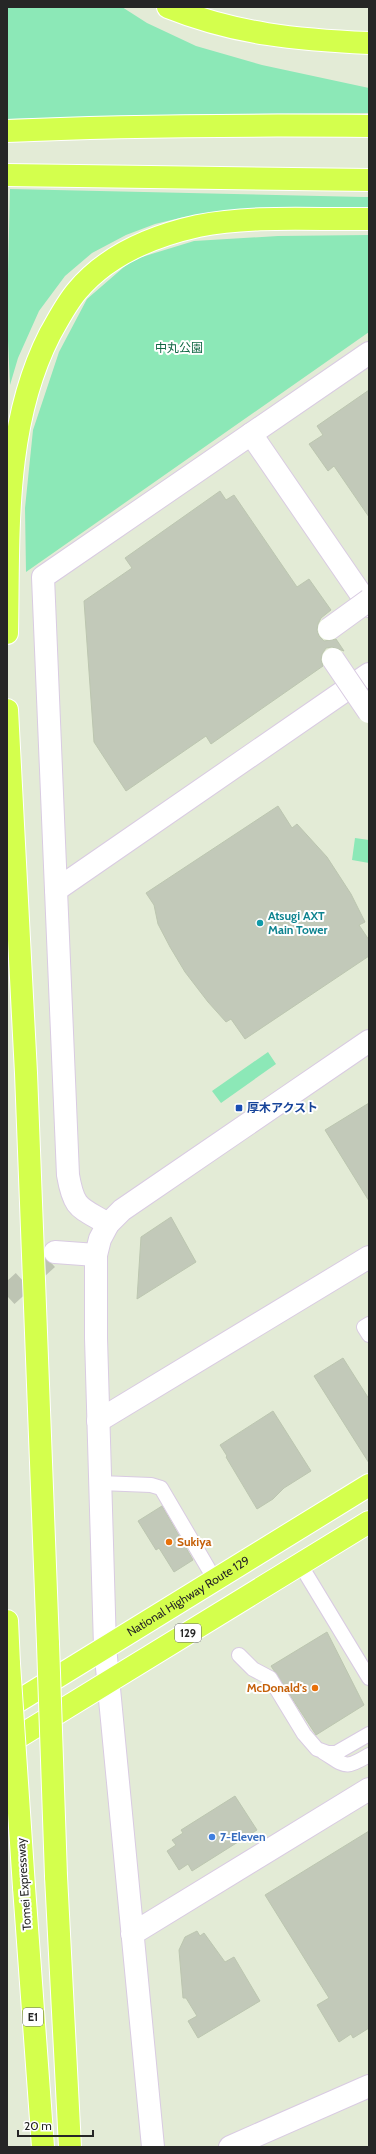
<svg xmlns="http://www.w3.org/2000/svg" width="376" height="2154" font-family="Cabin,'Noto Sans JP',sans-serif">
  <rect width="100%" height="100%" fill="#e3ebd6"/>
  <path fill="#8ce8b7" d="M7,7h115l25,16 49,23 66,19 107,23v25l-161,1 -201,5z
    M10,189l354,8h5v13h-138l-47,7 -29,7 -29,11 -34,18 -27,23 -26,35 -21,47 -8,27 -3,-67z
    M369,235v97l-343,240 -1,-64 8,-78 26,-78 28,-53 45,-39 62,-19 84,-5z
    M355,838l14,2v23l-17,-3z
    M268,1052l8,12 -55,39 -9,-12z"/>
  <path fill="#c2c9b9" stroke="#bcc6b0" d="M369,390v127l-35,-51 -6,5 -19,-27 14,-9 -6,-9z
    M220,491l6,9 8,-5 63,92 12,-8 22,31 -10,8 -3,6 -1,6 2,6 5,5 12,-2 8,12 -12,-4 -6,1 -4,6 -1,6 2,6 -112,78 -5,-8 -80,55 -32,-49 -10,-141 48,-33 -7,-10z
    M278,806l14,22 5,-4 30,33 24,37 14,28 -6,3 10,15v16l-124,83 -14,-20 -5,3 -18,-20 -23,-30 -15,-25 -12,-23 -4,-19 -8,-12z
    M369,1103v98l-44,-71z
    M171,1217l25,45 -59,37 4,-62z
    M343,1358l26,41v64l-55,-87z
    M273,1411l38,60 -27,17 -11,11 -16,10 -31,-52 1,-1 -7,-11z
    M162,1506l31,54 -19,12 -15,-24 -3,2 -18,-29z
    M327,1632l37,73 -48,30 -45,-69z
    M235,1796l22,34 -65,41 -4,-7 -9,6 -12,-19 9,-6 -4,-5 11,-7 -2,-3z
    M369,1831v197l-16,10 -2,-4 -12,8 -22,-37 12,-7 -64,-103z
    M197,1931l3,5 4,-3 21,29 9,-5 26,44 -62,37 -10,-17 9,-5 -11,-18h-3l-4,-48 6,-13z"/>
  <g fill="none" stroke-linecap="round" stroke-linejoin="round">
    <path stroke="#bdc4b3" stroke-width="22" stroke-dasharray="22 11" stroke-linecap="butt" d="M7,1296l48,-44"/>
    <defs>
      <path id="lane" d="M369,1324l-5,3 5,8
        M100,1483l51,2 10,3 54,92
        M300,1564l69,114
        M239,1655l14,14 17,9 34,56 13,15 11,4h8l33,-19
        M323,1752c23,14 21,18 46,3"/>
      <path id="street" d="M251,434l118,172
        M56,890l12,285c6,35 12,32 40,49
        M55,1252l41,3
        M98,1421l271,-164"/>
      <path id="secondary" d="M56,890l-13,-313 326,-224
        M56,890l313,-216
        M132,1934l237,-145
        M153,2147l-48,-500 -9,-309v-83l4,-16 8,-15 14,-14 247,-169
        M230,2147l139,-61"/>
      <g id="highway">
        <path d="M168,7c67,27 130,33 201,36"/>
        <path d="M7,131c121,-6 241,-6 362,-5"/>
        <path d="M7,175l362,5"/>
        <path d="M7,633c2,-100 -4,-207 43,-299 8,-14 16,-30 27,-43 30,-36 76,-55 121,-65 56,-11 115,-6 171,-7"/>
        <path d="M7,710l19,363 22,571"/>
        <path d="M7,1621l2,43"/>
        <path id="s1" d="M7,1708l362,-223"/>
        <path d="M7,1744l362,-222"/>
        <path d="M56,1876l14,271"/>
        <path d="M24,1887l19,260"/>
      </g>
    </defs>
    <use href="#lane" stroke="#d9cbe2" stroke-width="16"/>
    <use href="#street" stroke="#d9cbe2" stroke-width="24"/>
    <use href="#secondary" stroke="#d9cbe2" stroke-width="24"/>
    <use href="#highway" stroke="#fff" stroke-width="24"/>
    <use href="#lane" stroke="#fff" stroke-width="14"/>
    <use href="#street" stroke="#fff" stroke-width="22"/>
    <use href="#secondary" stroke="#fff" stroke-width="22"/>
    <use href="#highway" stroke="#d4ff4d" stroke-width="22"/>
    <defs>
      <path id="street-bridge" d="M329,629l40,-29
        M333,659l36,53"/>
      <path id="highway-bridge" d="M48,1644l8,232
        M9,1664l15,223"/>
    </defs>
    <use href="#street-bridge" stroke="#d9cbe2" stroke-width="24" stroke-linecap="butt"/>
    <use href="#highway-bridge" stroke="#fff" stroke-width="24" stroke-linecap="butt"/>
    <use href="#street-bridge" stroke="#fff" stroke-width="22"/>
    <use href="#highway-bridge" stroke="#d4ff4d" stroke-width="22"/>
  </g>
  <circle fill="#0f9aa8" stroke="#fff" stroke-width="1.5" cx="260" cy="923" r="4"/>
  <rect fill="#1a4fb4" stroke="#fff" stroke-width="1.5" x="235" y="1104" width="8" height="8" rx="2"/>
  <g fill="#e8710a" stroke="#fff" stroke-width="1.5">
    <circle cx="169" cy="1542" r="4"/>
    <circle cx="315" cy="1688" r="4"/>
  </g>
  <circle fill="#3f7fe0" stroke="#fff" stroke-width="1.5" cx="212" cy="1837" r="4"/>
  <g text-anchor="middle" stroke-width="4" stroke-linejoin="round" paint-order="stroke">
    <g fill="#fff" stroke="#676767" stroke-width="1">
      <rect x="175" y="1624" width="26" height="18" rx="3"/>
      <rect x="23" y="2008" width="20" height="18" rx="3"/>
    </g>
    <g font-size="11" font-weight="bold" fill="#262626">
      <text x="188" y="1637">129</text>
      <text x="33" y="2021">E1</text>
    </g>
    <g font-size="12" fill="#126845" stroke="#fff">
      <text x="179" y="352">中丸公園</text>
    </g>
    <g font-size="12" font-weight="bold" fill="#0d838f" stroke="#fff" text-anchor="start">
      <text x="268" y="920">Atsugi AXT<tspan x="268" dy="14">Main Tower</tspan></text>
    </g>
    <g font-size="12" font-weight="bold" fill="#164399" stroke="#fff" text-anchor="start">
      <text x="247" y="1112">厚木アクスト</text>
    </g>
    <g font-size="12" font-weight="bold" fill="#c56008" stroke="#fff" text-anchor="start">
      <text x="177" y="1546">Sukiya</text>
      <text x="307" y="1692" text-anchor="end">McDonald's</text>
    </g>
    <g font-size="12" fill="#262626" stroke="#fff">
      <text dy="4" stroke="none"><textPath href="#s1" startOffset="213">National Highway Route 129</textPath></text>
      <text transform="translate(24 1884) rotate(-94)" y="4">Tomei Expressway</text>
    </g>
    <g font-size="12" font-weight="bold" fill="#366cbe" stroke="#fff" text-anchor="start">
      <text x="220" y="1841">7-Eleven</text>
    </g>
  </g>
  <rect width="376" height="2154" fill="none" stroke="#262626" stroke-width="16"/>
  <path d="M18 2130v6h75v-6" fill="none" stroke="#262626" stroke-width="2"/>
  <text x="24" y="2130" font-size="12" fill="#262626" stroke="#ffffff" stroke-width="3" paint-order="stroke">20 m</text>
</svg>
